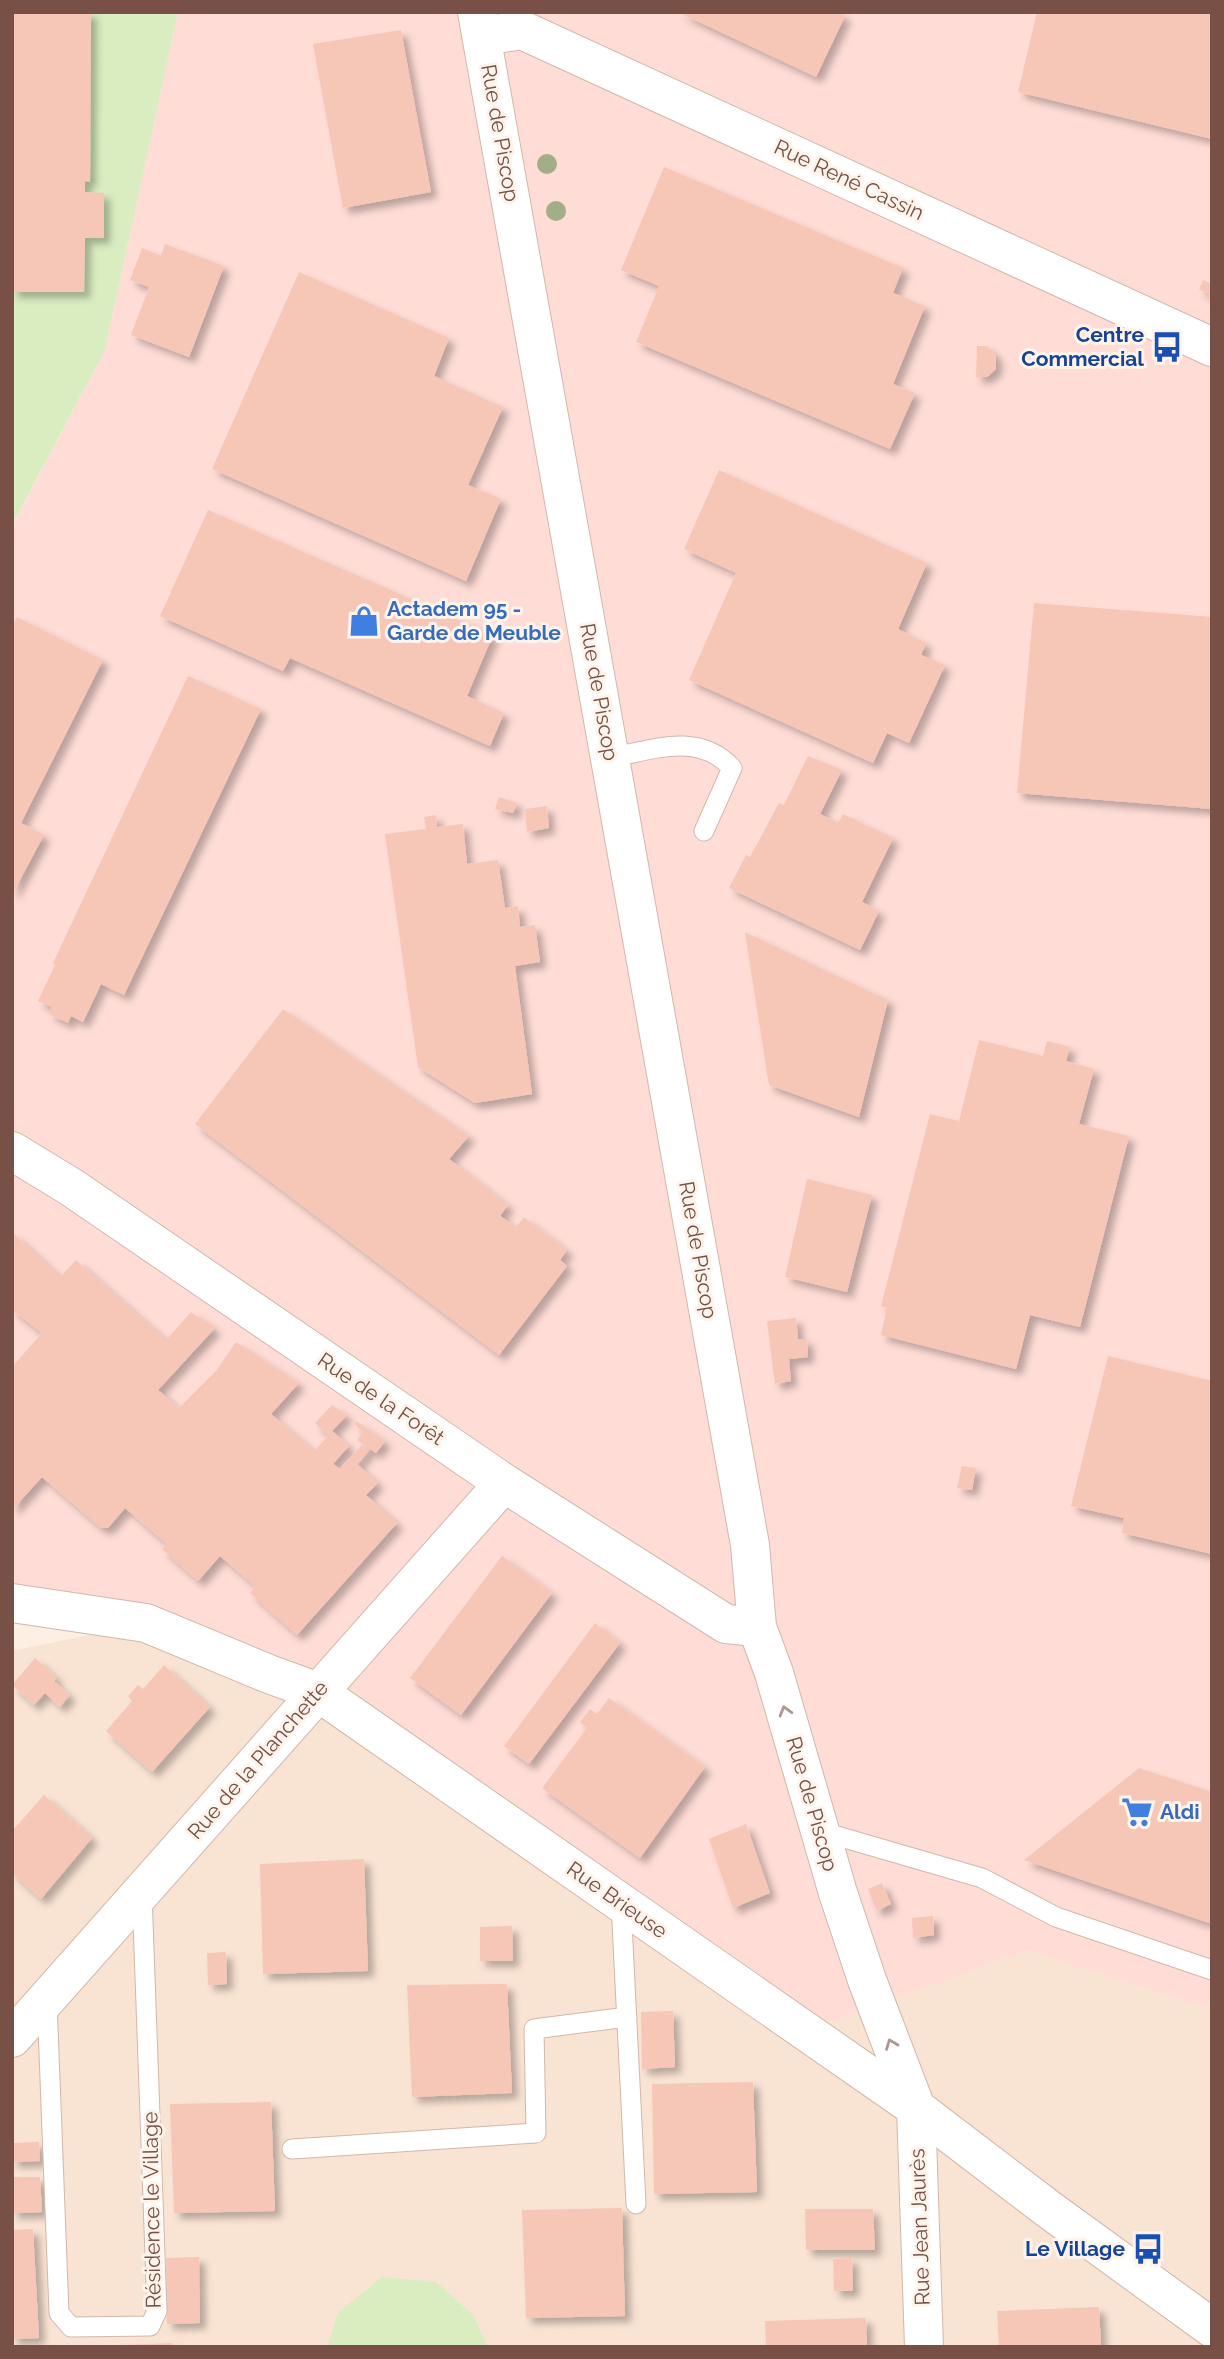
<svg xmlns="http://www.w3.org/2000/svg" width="1224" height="2359" font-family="Raleway,sans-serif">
  <defs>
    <filter id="shadow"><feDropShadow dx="6" dy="6" stdDeviation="3.5" flood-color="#0004"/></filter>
  </defs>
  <rect width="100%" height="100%" fill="#feefe3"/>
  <path fill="#f9e3d3" d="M151,1622l190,60 473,346 213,-78 185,60v337h-1200v-696z"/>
  <path fill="#ffdcd6" d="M178,12h1034v1998l-185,-60 -213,78 -473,-346 -329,-84v-1072l93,-176z"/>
  <path fill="#d9edc0" d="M12,12h166l-73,338 -93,175z
    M382,2277l54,5 37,33 15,32h-161l11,-34z"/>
  <path fill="#f6c7b7" filter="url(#shadow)" d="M12,12h79l-1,170 -5,-1v11l19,1v45h-19l-1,54h-72z
    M678,12h160l7,4 -29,61z
    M1037,12h175v127l-194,-47z
    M401,30l30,162 -88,16 -30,-164z
    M664,167l239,101 -10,25 32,13 -32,78 22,9 -25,56 -254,-107 23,-56 -38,-16z
    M165,244l59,22 -35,91 -58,-22 18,-48 -19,-7 12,-32 19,8z
    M299,272l150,66 -15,38 69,31 -35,78 33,14 -35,82 -254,-112z
    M1203,280l9,4v15l-5,-2 2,-3 -10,-5z
    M977,346h10l9,9v14l-9,8h-11z
    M719,470l208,93 -29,66 28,14 -5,12 24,10 -36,78 -22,-10 -14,30 -184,-83 47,-107 -52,-24z
    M208,510l285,125 -26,61 37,17 -14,33 -200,-88 -7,13 -123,-55z
    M1034,603l178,14v192l-195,-16z
    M17,617l86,43 -82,163 23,12 -32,60v-269z
    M188,676l73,33 -137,286 -23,-11 -18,38 -12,-6 -3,7 -19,-9 3,-7 -14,-6 17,-36 -2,-2z
    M808,756l34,14 -22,44 18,9 5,-9 50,24 -31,64 17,9 -19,39 -131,-62 17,-33 4,2 29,-54 5,2z
    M499,797l18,6 -4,10 -18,-4z
    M547,806l2,22 -22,4 -2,-23z
    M436,815l1,12 26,-3 4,40 31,-4 7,48 13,-2 2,21 15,-2 5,37 -25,4 17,128 -57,9 -57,-36 -33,-233 41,-5 -2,-12z
    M745,932l143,68 -29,117 -90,-32z
    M283,1009l186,127 -20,23 59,46 -8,11 16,11 8,-10 43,33 -7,10 7,6 -68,89 -304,-231z
    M979,1040l64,16 4,-15 23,6 -4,14 28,8 -15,55 50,12 -49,191 -50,-12 -14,54 -135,-34 6,-27 -6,-2 49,-192 29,7z
    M807,1179l65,16 -25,97 -62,-15z
    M12,1232l48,45 16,-17 90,80 25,-28 24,16 -57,62 21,18 37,-37 20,-29 63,41 -28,31 43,37 14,-15 -13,-13 17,-18 15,10 -15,16 17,15 -16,18 7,5 22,-24 8,4 -13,15 21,19 -12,12 31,28 -100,112 -47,-42 5,-7 -35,-30 -22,25 -36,-32 5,-5 -42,-36 -17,20h-7l-59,-51 -30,33v-143l30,-34 -30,-23z
    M796,1318l2,21h9l1,18 -19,2 2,22 -16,3 -8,-63z
    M1108,1356l104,25v173l-90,-21 2,-15 -53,-12z
    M356,1421l29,20 -9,12 -19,-13 6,-8 -9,-8z
    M962,1466l14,2 -4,22 -15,-2z
    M502,1556l50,37 -91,122 -51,-37z
    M595,1623l25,20 -91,121 -25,-18z
    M35,1658l22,20 -3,3 16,14 -10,12 -15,-14 -11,12 -22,-20z
    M164,1665l46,42 -58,65 -46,-41 26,-30 -4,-5 10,-11 5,4z
    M609,1698l96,69 -65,91 -98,-70 45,-60 -7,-6 10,-13 7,5z
    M1139,1768l73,24v132l-188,-64z
    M44,1795l48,43 -51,61 -29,-26v-42z
    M746,1824l24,69 -37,15 -24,-69z
    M364,1859l4,112 -105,3 -3,-110z
    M882,1883l9,21 -14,7 -9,-22z
    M933,1916l1,19 -21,3 -1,-20z
    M512,1926l1,35h-33v-34z
    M226,1952l1,32 -19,1 -1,-32z
    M507,1984l5,109 -100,4 -5,-112z
    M673,2011l2,56 -33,2 -1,-57z
    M753,2082l4,110 -103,2 -2,-110z
    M271,2102l4,109 -101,2 -4,-109z
    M39,2142l1,19 -28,1v-19z
    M12,2177h28l2,35 -30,1z
    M622,2208l3,108 -99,2 -4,-108z
    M805,2209h68l2,41h-69z
    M33,2229l6,109 -27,1v-109z
    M199,2257l1,66 -33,1 -1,-66z
    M852,2258l1,33h-19l-1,-32z
    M1099,2307l2,40h-102l-2,-36z
    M866,2318l1,29h-101l-1,-26z
    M172,2343v4h-50v-2z"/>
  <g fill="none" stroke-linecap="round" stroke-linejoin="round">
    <defs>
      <path id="service" d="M610,758c42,-8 88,-27 122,10l-28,63
        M820,1831l162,47 74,39 156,53
        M621,1903l15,301
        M47,2001l12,312 12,14 79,-1 7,-15 -15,-418
        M292,2149l244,-16 -2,-104 93,-12"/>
      <path id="minor" d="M483,36l39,-6 690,317
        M12,1151l59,36 433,296 222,141 31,3
        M12,1603l134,20 123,51 49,18 598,416 8,239
        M12,2038l492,-555"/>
      <path id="tertiary" d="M477,12l273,1533 7,82 17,46 64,220 29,87 49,128 131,100 165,120"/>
    </defs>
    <use href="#service" stroke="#d3b7aa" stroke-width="21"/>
    <use href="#minor" stroke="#d3b7aa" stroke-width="40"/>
    <use href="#tertiary" stroke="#d3b7aa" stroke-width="40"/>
    <use href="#service" stroke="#fff" stroke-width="19"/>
    <use href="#minor" stroke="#fff" stroke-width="38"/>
    <use href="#tertiary" stroke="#fff" stroke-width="38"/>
  </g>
  <g fill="#a2af86">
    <circle cx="547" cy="164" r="10"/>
    <circle cx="556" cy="211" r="10"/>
  </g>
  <defs><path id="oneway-chevron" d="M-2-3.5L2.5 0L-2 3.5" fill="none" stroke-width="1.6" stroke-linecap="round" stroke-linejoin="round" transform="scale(1.75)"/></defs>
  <g stroke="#af9690">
    <use href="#oneway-chevron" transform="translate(785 1711) rotate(-106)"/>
    <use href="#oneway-chevron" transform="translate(891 2044) rotate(-111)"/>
  </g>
  <defs>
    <symbol id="bus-bare" viewBox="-9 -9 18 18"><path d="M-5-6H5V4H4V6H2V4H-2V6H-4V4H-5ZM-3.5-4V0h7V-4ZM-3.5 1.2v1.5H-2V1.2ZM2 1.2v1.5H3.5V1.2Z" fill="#1a4fb4" stroke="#fff4eb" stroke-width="2.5" paint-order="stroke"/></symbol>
    <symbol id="shop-bare" viewBox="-9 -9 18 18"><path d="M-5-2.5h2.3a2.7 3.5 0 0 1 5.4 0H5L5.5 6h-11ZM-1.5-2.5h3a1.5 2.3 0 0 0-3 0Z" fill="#3f7fe0" stroke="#fff4eb" stroke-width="2.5" paint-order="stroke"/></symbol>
    <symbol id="supermarket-bare" viewBox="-9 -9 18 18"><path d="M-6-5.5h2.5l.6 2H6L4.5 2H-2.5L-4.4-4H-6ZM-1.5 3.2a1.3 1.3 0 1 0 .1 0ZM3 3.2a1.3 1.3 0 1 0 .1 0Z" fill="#3f7fe0" stroke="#fff4eb" stroke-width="2.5" paint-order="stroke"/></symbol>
  </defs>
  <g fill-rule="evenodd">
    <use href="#bus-bare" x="1145" y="325" width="44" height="44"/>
    <use href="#shop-bare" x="342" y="599" width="44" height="44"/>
    <use href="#supermarket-bare" x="1115" y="1790" width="44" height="44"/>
    <use href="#bus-bare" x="1126" y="2227" width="44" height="44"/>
  </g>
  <g text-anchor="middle" stroke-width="6" stroke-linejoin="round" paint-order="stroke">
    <g font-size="21" fill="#795046" stroke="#fff4eb">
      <text transform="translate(500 133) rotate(80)" y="7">Rue de Piscop</text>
      <text transform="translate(849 180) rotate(25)" y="7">Rue René Cassin</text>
      <text transform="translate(599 692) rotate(80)" y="7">Rue de Piscop</text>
      <text transform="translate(698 1250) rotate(80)" y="7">Rue de Piscop</text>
      <text transform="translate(381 1399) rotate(34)" y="7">Rue de la Forêt</text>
      <text transform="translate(258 1760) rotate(-49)" y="7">Rue de la Planchette</text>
      <text transform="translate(812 1804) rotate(74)" y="7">Rue de Piscop</text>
      <text transform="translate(617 1900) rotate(35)" y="7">Rue Brieuse</text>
      <text transform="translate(152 2210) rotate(-91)" y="7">Résidence le Village</text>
      <text transform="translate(920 2227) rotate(-92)" y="7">Rue Jean Jaurès</text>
    </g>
    <g font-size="21" font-weight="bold" fill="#164399" stroke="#fff4eb" text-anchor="end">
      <text x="1144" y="342">Centre<tspan x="1144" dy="24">Commercial</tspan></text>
      <text x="1125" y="2256">Le Village</text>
    </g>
    <g font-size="21" font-weight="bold" fill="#366cbe" stroke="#fff4eb" text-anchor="start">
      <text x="387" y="616">Actadem 95 -<tspan x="387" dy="24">Garde de Meuble</tspan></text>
      <text x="1160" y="1819">Aldi</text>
    </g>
  </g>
  <rect width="1224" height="2359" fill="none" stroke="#795046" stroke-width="28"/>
</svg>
